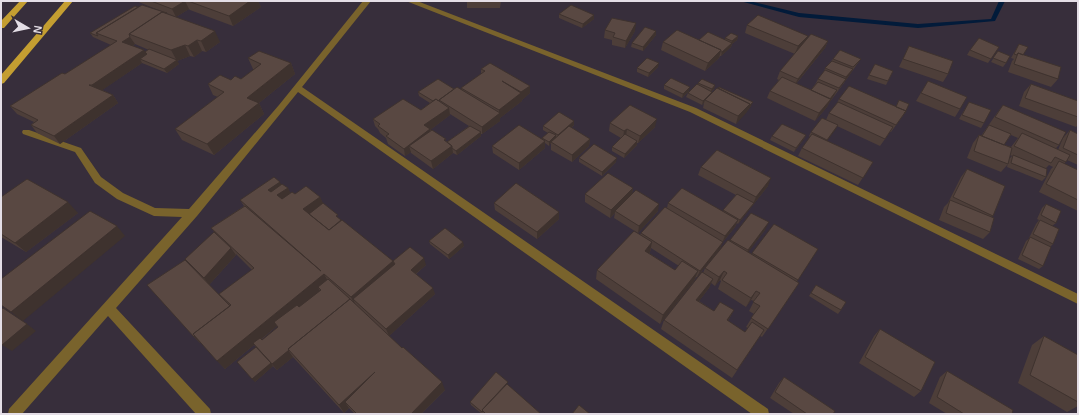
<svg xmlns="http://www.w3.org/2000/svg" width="1079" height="415" font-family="Helvetica,sans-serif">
  <rect width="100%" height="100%" fill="#372e3b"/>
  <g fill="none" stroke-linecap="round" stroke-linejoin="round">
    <path fill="#021b3a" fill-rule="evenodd" d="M740,1h9l50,12 119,11 73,-5 8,-18h6l-10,20 -77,7 -119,-11z"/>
    <path fill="#79632c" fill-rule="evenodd" d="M363,1h8l-69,86 466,322 1,5h-17l-454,-322 -101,124 -81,92 94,101 1,5h-15l-88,-98 -86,98h-14l1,-5 173,-192 -28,-1 -37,-17 -22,-16 -20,-31 -52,-18 -1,-2 1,-2h6l52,18 20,29 22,16 32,15 34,1 90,-104z
      M406,1h11l279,107 382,186v10l-388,-192z"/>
    <path fill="#c49e31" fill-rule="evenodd" d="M20,1h8l-24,27h-3v-7z
      M65,1h8l-69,82 -3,1v-9z"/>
  </g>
  <path fill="#4d3e39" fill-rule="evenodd" d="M136,1h122l3,6 -28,19 -43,-16 -1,-1 -13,8z
    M467,1h34l-1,7h-33z
    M138,7l29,7 53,28 -14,10 -4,-1 -8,6 -4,-1 -13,5 2,3 -12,9 -25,-10 -40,27 11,5 5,8 -58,41 -23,-11 -6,-8 3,-3 -17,-8 -7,-8 55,-32 46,-29 -18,-8 -3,-4zM135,44l14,6 -4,2 -12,-6z
    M559,14l35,1v4l-12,9 -23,-10z
    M747,25l61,11 -3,5h23l-3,7 -29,36 15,6 5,-7 2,-4 6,-7 1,-4 8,-9h28l-3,4 -12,17 -2,3 -15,20 -2,4 -12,14 -48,-23 3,-7 9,-11 -2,-1 3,-8 15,-17 -50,-21z
    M605,30l30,1 -10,17 -13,-3v-5l-8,-2z
    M656,31v4l-13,16 -12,-4 1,-4z
    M738,36l-1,4 -5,4 -1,3 -10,9h-1l-1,2 -14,13 -44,-21 2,-8 62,-2v-2z
    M1019,44l4,11 35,24 -7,8 -43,-15 4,-11 2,-2 -3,-1z
    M909,46l39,28 -5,8 -44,-15z
    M999,47l-11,16 -21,-8 3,-5z
    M998,51l8,12 -3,4 -12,-5z
    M248,58l43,5 4,11 -36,29 5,11 -50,41 -32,-15 -7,-11 43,-32 -5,-2 -5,-11 23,-4 10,-1 13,-10h-1z
    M875,64l18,7 -7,14 -19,-6z
    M658,67l-10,10 -11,-5v-4z
    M481,69l49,17v7l-8,7v1l-22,17v3l-18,13h-1v2l-24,19 -4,-2 -20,16 -22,-16v-1l-6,4 -17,-12 -2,-6 -6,-5 -2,-4 -3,-3 -2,-7 48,-9 9,-7 -11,-7 -1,-4 36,-3 8,1 -1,-2 20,-14zM450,114l19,12 -22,16 -16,-12h-1l20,-15z
    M928,81l32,28 -5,8 -39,-16z
    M698,83l17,2 -1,4 -2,2v2l39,13 -15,18 -33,-16 1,-5 -2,2 -16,-8 2,-4 10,-8z
    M1031,84l47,17v24l-2,2 -57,-21 5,-14z
    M664,85l25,6 -7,7 -18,-9z
    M839,99l57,7 3,-6 6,13 -14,19h-1l-10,14 -43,-20 -10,15 46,21 -15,23 -60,-29 4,-8 8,-11 -1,-1 2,-4 15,-12 3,-7 7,-8z
    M969,102l15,21 -3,5 -22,-9z
    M1003,105l60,33 7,-8 8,4v31l-11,-5 -3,4 14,6v41l-39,-19 12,-23 2,-2 -4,-2 -3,3v9l-4,4 -35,-14 2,-8 3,-3 -2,-1 -2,9 -7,8 -34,-14 6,-15 6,-8 2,1 16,-23zM1011,135l7,3 -7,9 -7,-2zM1063,138l-5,12 -2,-2 3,-3z
    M574,121v4l-3,3 19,11 -1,7 -17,16 -21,-12v-7l-2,3 -4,-3v5l-26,22 -26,-17 -1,-7 50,-7v-1l6,-5 -5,-3v-4z
    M610,123l45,4 -17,16h-1v2l-13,13 -12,-7v-4l9,-9 -12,-7z
    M806,135l-2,4 -10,13 -24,-12 2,-4z
    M579,158l37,4 -14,14 -23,-14z
    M701,167l67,19 -30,38 -1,-1 -2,4 -13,16 -2,6 -23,28h-1l-2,4 -34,43 -64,-45 1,-9 43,-35 1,-2 26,-25 1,-5 55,8 13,-16 -38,-20zM651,248l28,18 -4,4 -26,-17 1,-1z
    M967,169l26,47 -2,1 -1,15 -7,7 -44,-19 5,-13 4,-4 13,-26z
    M281,185l7,3 2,5 30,4 3,7 16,15 54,42 33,4 -10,9 19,20 -46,42 56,54 -24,24h-66l-6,-6 -5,5 -51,-56 -16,13 -6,-6 2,2 -18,16 8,-28 -9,-9 -29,24 -24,-27 -1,1 -6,-6 -3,-71 -6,-7 30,-26 -4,-5 33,-22 -4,-6zM236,254l16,16 -33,24 7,8 -17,-17 27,-30zM277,326l1,1 -16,13v-1z
    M633,188l-1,5 26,18 -20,22 -24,-15 1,-5 -5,5 -25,-16v-8z
    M1,197l77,16 -52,39 -25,-15z
    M494,203l65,16 -22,20 -42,-29z
    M1046,204l10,19 -4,3 1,18 -3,3 -7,19 -4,3 -21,-10 8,-18 4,-3h-1l7,-14 3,-4 -2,-1 5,-11z
    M765,230l-17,22 4,2v-1l66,-4 -21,32 2,2 -6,9 -31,45 -2,-1 -28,42 -71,-49 3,-9 39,-47 2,-5 25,-28zM720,280l1,1 -3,8 28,18 5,-7 3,1 -5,10 5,3 -8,13 2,1 -3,4 -17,-11 6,-11 -20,1 -15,-10 10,-13 2,-5 4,3z
    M429,241l35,5 -15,13 -19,-15z
    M816,285l25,25 -3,4 -29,-18z
    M880,329l41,62 -7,6 -55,-34 15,-27z
    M1044,336l34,19v51l-11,6 -49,-29 14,-38z
    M947,371l65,43h-65l-18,-11 11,-26z
    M784,377l49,37h-39l-24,-16 9,-15z
    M508,385l33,29h-59l-11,-9 -1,-3z"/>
  <path fill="#3e322e" d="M185,1l4,8 -13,8 -4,-8z
    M250,1h8l3,6 -28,19 -4,-10z
    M594,15v4l-12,9 1,-4z
    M636,23l-1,8 -10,17 1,-7z
    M215,31l5,11 -14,10 -5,-11z
    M656,31v4l-13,16v-4z
    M738,36l-1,4 -5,4 -1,3 -10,9 1,-4 9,-8 1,-3z
    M808,36l-3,7 -10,11 3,-8z
    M130,37l5,7 -8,6 -5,-8z
    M197,40l5,11 -8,6 -6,-11z
    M828,41l-3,7 -31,38 4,-7z
    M185,45l5,11 -13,5 -6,-11z
    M144,50l5,8 -9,1 2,4 -44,30 -6,-8z
    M721,50l-2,8 -14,13 3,-8z
    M861,59l-3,4 -6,7 1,-1 -2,4 -14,19 9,-15z
    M177,60l2,4 -12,9 -3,-4z
    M291,63l4,11 -36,29 5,11 -50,41 -7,-11 40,-46z
    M659,63l-1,4 -10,10 1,-4z
    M715,85l-1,4 -4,4 2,-4z
    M530,86v7l-8,7v1l-22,17v3l-18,13v-7l17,-14v-3l22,-17v-1z
    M690,87l-1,4 -7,7 1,-4z
    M837,90l-2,4 -6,9 -2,4 -12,14 4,-8z
    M712,92l-1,4 -6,4 -1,3 -2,2 1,-4z
    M113,95l5,8 -58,41 -6,-8z
    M753,102l-2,4 -3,5 1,-5z
    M750,104l-3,8 -11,12 2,-8z
    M449,108l1,7 -20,15 2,7 -23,9 2,6 -6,4 -1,-7 20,-24z
    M657,119l-2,8 -17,16 2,-7z
    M574,121v4l-16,14v-4z
    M838,125l-2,4 -11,15 2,-4z
    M627,129l-1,7 -3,3 1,-8z
    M481,132v4l-24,19 -1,-4z
    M556,135v4l-5,3v1l-2,3v-4z
    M806,135l-2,4 -10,13 2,-4z
    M590,139l-1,7 -17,16v-7z
    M545,141v7l-26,22v-7z
    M637,141v4l-13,13 1,-4z
    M452,146l1,7 -20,16 -2,-8z
    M617,158l-1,4 -14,14v-4z
    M771,178l-3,8 -30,38 2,-4 13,-16 3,-7z
    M280,182l4,9 4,-3 5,10 -10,7 -15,-15z
    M633,188l-1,7 -17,16v2l-5,5 1,-8z
    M320,197l5,10 -15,11 -7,-9z
    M68,202l10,11 -52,39 -11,-9z
    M659,204l-1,7 -20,22 1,-7z
    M559,212v7l-22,20v-7z
    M738,220l-3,7 -13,16 3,-7z
    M769,222l-4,8 -21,28 4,-8z
    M117,226l8,10 -102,85 -12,-9z
    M463,242l1,4 -15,13 -1,-4z
    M652,242l-2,10 -7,9 2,-10z
    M723,242l-3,7 -23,28 3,-6z
    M231,248l5,7 -27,30 -5,-7z
    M424,258l2,7 -13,11 -2,-6z
    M393,261l4,10 -44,28 3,7h-1l-4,-9z
    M698,271l-4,10 -34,43 3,-9z
    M724,271l-4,9 -5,6 4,-9z
    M324,274l5,9 -11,4 2,4 -42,35 -4,-4 3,4 -52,43 -8,-8z
    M713,279l-4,9 -16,21 3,-9z
    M433,288l2,6 -46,42 -3,-7z
    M756,291l-5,9 -5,7 5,-9z
    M734,310l-5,9 -7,10 5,-9z
    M237,314l-37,29 -6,-6z
    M27,324l9,7 -24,20 -10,-6z
    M288,350l5,7 -16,13 -5,-6z
    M271,363l2,3 -18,16 -3,-3z
    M375,372l-30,30 4,6 -5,5 -5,-8z
    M442,382l3,8 -24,24h-10z"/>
  <path fill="#594842" stroke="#3e322e" d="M151,1h34l-13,8z
    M188,1h62l-21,15z
    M142,5l25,8 -5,-1 -33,22 1,3 -8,5 22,8 -52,35h-3l24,10 -59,41 -23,-11 7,-5 -28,-14 52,-33 3,1 52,-33 -21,-8z
    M571,5l23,10 -11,9 -24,-10z
    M135,6l3,1 -42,26 2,3 -8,-3z
    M162,12l53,19 -14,10 -4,-1 -9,6 -3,-1 -14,5 -42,-16z
    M758,15l50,21 -10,10 -51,-21z
    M612,18l24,5 -10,18 -13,-4 2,-4 -10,-3z
    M645,27l11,4 -13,16 -11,-4z
    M677,30l44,20 -13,13 -45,-21z
    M708,32l24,11 -10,9h-1v-2l-22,-10z
    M731,33l7,3 -6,5 -7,-3z
    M811,34l17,7 -30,38 -18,-8z
    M979,38l20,9 -8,12 -21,-9z
    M1019,44l9,3 -5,8 -5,-2 -1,2 -3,-1z
    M909,46l44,15 -5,13 -45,-15z
    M149,49l28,11 -13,9 -24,-10 7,-5 -2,-2z
    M840,50l21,9 -8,8 -20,-8z
    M259,51l32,12 -44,35 12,5 -52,41 -32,-15 49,-37 -16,-8 12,-9 11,5 4,-4 6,3 20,-15 -13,-6z
    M998,51l12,5 -4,7 -13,-5z
    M1018,53l43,14 -3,12 -44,-15z
    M647,58l12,5 -10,10 -12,-5z
    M832,61l21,8 -7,8 -21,-9z
    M490,63l40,23 -9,6 -19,-11 19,12 -22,17 -38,-22 24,-17 -4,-2z
    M875,64l18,7 -5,10 -19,-6z
    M825,70l21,9 -7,9 -21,-9z
    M782,77l49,22 -12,14 -49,-22z
    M671,78l19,9 -7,7 -19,-9z
    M438,79l16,10 -15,11 -1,1 -2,-2 -3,2 -15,-9z
    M702,79l13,6 -3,4 -14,-6z
    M928,81l39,16 -7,12 -39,-16z
    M818,82l19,8 -7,9 -19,-9z
    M697,84l15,8 -9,9 -15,-8z
    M1031,84l47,17v16l-53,-19z
    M849,86l57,25 -10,14 -57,-26z
    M457,87l43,26 -18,14 -43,-27z
    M719,87l34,15 -4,4 1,-2 -32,-16z
    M717,88l33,16 -12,12 -33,-16z
    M403,99l18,11 15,-11 13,9 -25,17 6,4 -26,20 -18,-13 3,-2 -11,-8 2,-2 -7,-5z
    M899,100l10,4 -4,9h-1l2,-2 -10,-4z
    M838,102l55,25 -8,12 -56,-26z
    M969,102l22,8 -7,13 -22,-8z
    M630,105l27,14 -17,17 -13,-7 -3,2 -14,-8z
    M1003,105l63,27 -7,13 -64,-28z
    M559,112l15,9 -16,14 -15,-9z
    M822,118l16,7 -11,15 -16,-8z
    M782,124l24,11 -10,13 -24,-12z
    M519,125l26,16 -26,22 -27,-17z
    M989,125l22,9 -7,11 -22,-9z
    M470,126l11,6 -25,19 -4,-3v-2l-5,-4z
    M569,126l21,13 -18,16 -21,-13z
    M432,130l14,9 -2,1 8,6 -21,15 -22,-15z
    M1070,130l8,4v21l-15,-7z
    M549,132l7,3 -7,7 -7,-4z
    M1022,133l48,22 -4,7 -11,-5 -4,6 -37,-17z
    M625,134l12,7 -12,13 -13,-7z
    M812,134l61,28 -10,16 -61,-30z
    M979,135l33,13 -4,16 -34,-13z
    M594,144l23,14 -15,14 -23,-14z
    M717,150l54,28 -15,19 -55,-30z
    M1013,155l34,14 -1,8 -35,-14z
    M1059,161l19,9v30l-32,-16z
    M967,169l38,17 -12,30 -40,-19z
    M608,173l25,15 -22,22 -26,-16z
    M274,177l6,5 -12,8 3,2 11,-8 6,4 -11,7 5,4 10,-7 3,2 11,-8 14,11 -17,12 26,21 13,-10 51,41 -42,36 -27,-23 -107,87 -24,-27 38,-29 -12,-11 35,-26 -43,-40 34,-22 76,65 -81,-71z
    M27,179l41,23 -53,41 -14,-9v-37z
    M516,183l43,29 -22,20 -43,-29z
    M682,188l56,32 -13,16 -57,-33z
    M636,190l23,14 -20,22 -24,-15z
    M737,194l17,9 -14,17 -17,-10z
    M950,200l44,18 -4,14 -44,-19z
    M323,203l15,12 -2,1 5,4 -12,10 -20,-16z
    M1046,204l15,7 -5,12 -15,-8z
    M665,207l58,35 -23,29 -59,-38z
    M90,211l27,15 -106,86 -10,-7v-26z
    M751,213l18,9 -21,28 -18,-10z
    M1040,220l19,9 -6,15 -20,-10z
    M774,224l44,25 -20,31 -46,-27z
    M445,228l18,14 -15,13 -19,-14z
    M634,231l18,11 -7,9 30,19 7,-9 16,10 -35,44 -66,-45z
    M214,232l17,16 -27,30 -19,-19z
    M1030,237l21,10 -8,19 -21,-11z
    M728,240l71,43 -31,46 -17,-11 9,-12 -7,-4 7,-9 -4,-2 -5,7 -29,-18 5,-7 -3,-2 -5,6 -14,-9z
    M410,247l14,11 -13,12 22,18 -47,41 -33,-30 42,-35 -2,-3z
    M185,260l45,46 -37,28 2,2 -1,1 -47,-52z
    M702,272l11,7 -17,21 18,11 6,-9 14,8 -7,10 18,12 7,-10 12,8 -27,40 -73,-50z
    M328,279l22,20 -62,50 1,1 -17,14 -19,-21 7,-5 2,2 16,-13 -4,-5 23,-17 2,2 22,-17 -3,-3z
    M816,285l30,17 -5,8 -30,-17z
    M350,299l52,49 1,-1 39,35 -31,32h-54l-12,-12 30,-30 -36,33 -51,-56z
    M3,308l24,16 -25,21 -1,-1v-35z
    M880,329l55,33 -14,29 -56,-34z
    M1044,336l34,19v47l-48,-27z
    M256,347l15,16 -19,16 -15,-17z
    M947,371l66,39 -1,4h-48l-27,-17z
    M496,372l12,10 -26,28 1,1 -1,1 -12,-10z
    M784,377l51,34 -2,3h-26l-32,-22z
    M507,384l34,30h-55l-4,-4z
    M579,405l11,9h-18z"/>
  <rect width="1079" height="415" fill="none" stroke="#e4dee6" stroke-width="4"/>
  <g transform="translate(28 28) rotate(99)" stroke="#372e3b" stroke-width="3" paint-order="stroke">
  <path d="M0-3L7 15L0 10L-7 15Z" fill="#e4dee6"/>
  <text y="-6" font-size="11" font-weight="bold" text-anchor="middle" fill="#e4dee6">N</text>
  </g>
</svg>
